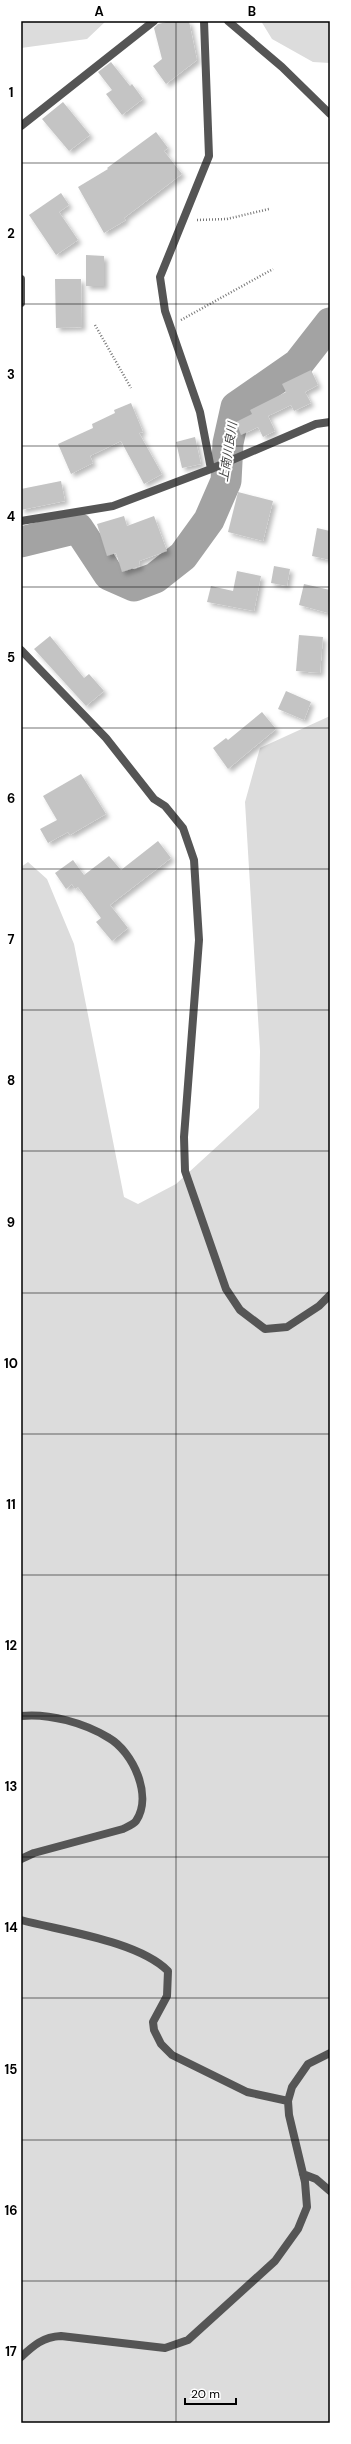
<svg xmlns="http://www.w3.org/2000/svg" width="351" height="2444" font-family="'DM Sans','Noto Sans JP',sans-serif">
  <defs>
    <filter id="shadow"><feDropShadow dx="3.5" dy="3.5" stdDeviation="2" flood-color="#0004"/></filter>
  </defs>
  <rect width="100%" height="100%" fill="#fff"/>
  <path fill="#dcdcdc" d="M21,21h85l-19,18 -66,9z
    M261,21h69v42l-17,-1 -41,-23z
    M330,716v1707h-309v-1556l7,-5 19,17 27,65 50,253 14,7 38,-20 83,-76 1,-57 -15,-249 15,-54z"/>
  <g fill="none" stroke-linecap="round" stroke-linejoin="round">
    <path stroke="#a3a3a3" stroke-width="31" d="M21,542l57,-14 31,47 25,11 21,-8 28,-22 26,-36 17,-39 2,-38 8,-36 62,-43 32,-41"/>
  </g>
  <path fill="#c4c4c4" filter="url(#shadow)" d="M171,21h18l8,39 -31,24 -13,-18 9,-7 -8,-31 4,-4z
    M111,62l19,24 2,-2 11,15 -21,16 -16,-21 6,-4 -14,-18z
    M63,102l27,33 -21,16 -27,-32z
    M156,132l12,16 -4,3 18,23 -58,44 2,2 -22,13 -26,-46 30,-18 -1,-1z
    M61,193l8,12 -10,7 19,28 -22,15 -27,-40z
    M86,255l18,1v30h-18z
    M55,279h26l1,48 -26,1z
    M311,370l7,15 -13,7 6,11 -17,8 -3,-6 -23,11 7,15 -12,6 -5,-10 -17,8 -5,-13 16,-8 -2,-4 36,-18 -4,-8z
    M131,403l12,29 -4,1 23,41 -18,10 -23,-43 -31,15 3,7 -22,11 -13,-30 35,-16 -1,-4 23,-11 -1,-3z
    M195,437l6,27 -19,4 -6,-26z
    M61,481l4,20 -44,9v-21z
    M238,492l35,9 -10,40 -35,-9z
    M124,516l3,10 27,-10 13,35 -28,10 1,5 -18,6 -6,-19 -9,3 -10,-32z
    M317,528l13,3v29l-18,-4z
    M274,566l16,3 -3,17 -16,-3z
    M237,571l24,5 -7,35 -47,-9 4,-16 22,5z
    M304,584l26,6 -2,23 -29,-8z
    M299,635l24,2 -3,36 -24,-2z
    M50,636l34,42 5,-4 15,17 -18,15 -52,-57z
    M286,691l25,11 -7,18 -26,-11z
    M262,712l14,17 -48,40 -15,-21 13,-10 2,2z
    M81,774l25,40 -36,21 -2,-3 -20,11 -8,-14 17,-9 -14,-24z
    M158,841l13,17 -61,47 18,23 -16,13 -16,-19 5,-4 -23,-31 -3,2 -3,-5 -6,5 -11,-16 18,-13 11,15 25,-19 12,14z"/>
  <g fill="none" stroke-linecap="round" stroke-linejoin="round">
    <path stroke="#777" stroke-width="2.5" stroke-dasharray="1 2" stroke-linecap="butt" d="M197,220l30,-1 42,-10
      M181,320l92,-51
      M95,325l36,63"/>
    <path stroke="#555" stroke-width="8" d="M204,21l5,135 -49,121 5,34 35,101 11,57
      M228,21l54,46 48,47
      M21,126l133,-105
      M21,279v24
      M21,521l92,-15 98,-37 105,-45 14,-2
      M21,650l85,88 48,61 11,7 18,22 11,32 5,80 -15,197 1,34 41,118 14,21 25,19 22,-2 32,-21 11,-11
      M21,1716c28,-3 64,7 88,22 24,14 44,58 27,83 -2,3 -9,6 -13,8l-89,24 -13,6
      M21,1920c41,11 117,21 147,51l-1,25 -14,26 1,8 7,14 11,11 75,37 41,9
      M303,2174l13,5 14,12
      M21,2357c13,-12 22,-20 40,-21l104,12 23,-8 87,-79 23,-32 9,-22 -2,-25 -16,-67 -1,-14 4,-14 16,-23 22,-11"/>
  </g>
  <path fill="none" stroke="#000" stroke-width="1" stroke-opacity="0.55" d="M176,21v2402M21,163h309M21,304h309M21,446h309M21,587h309M21,728h309M21,869h309M21,1010h309M21,1151h309M21,1293h309M21,1434h309M21,1575h309M21,1716h309M21,1857h309M21,1998h309M21,2140h309M21,2281h309"/>
  <g text-anchor="middle" stroke-width="4" stroke-linejoin="round" paint-order="stroke">
    <g font-size="12" font-style="italic" fill="#444" stroke="#fff">
      <text transform="translate(228 452) rotate(-81)" y="4">上南川良川</text>
    </g>
  </g>
  <rect width="351" height="2444" fill="none" stroke="#ffffff" stroke-width="44"/>
  <path d="M185 2398v6h51v-6" fill="none" stroke="#000000" stroke-width="2"/>
  <text x="191" y="2398" font-size="12" fill="#000000" stroke="#ffffff" stroke-width="3" paint-order="stroke">20 m</text>
  <rect x="22" y="22" width="307" height="2400" fill="none" stroke="#000" stroke-width="1.5"/>
  <g font-size="13" text-anchor="middle" font-weight="bold" fill="#000">
    <text x="99" y="16">A</text>
    <text x="252" y="16">B</text>
    <text x="11" y="97">1</text>
    <text x="11" y="238">2</text>
    <text x="11" y="379">3</text>
    <text x="11" y="521">4</text>
    <text x="11" y="662">5</text>
    <text x="11" y="803">6</text>
    <text x="11" y="944">7</text>
    <text x="11" y="1085">8</text>
    <text x="11" y="1227">9</text>
    <text x="11" y="1368">10</text>
    <text x="11" y="1509">11</text>
    <text x="11" y="1650">12</text>
    <text x="11" y="1791">13</text>
    <text x="11" y="1932">14</text>
    <text x="11" y="2074">15</text>
    <text x="11" y="2215">16</text>
    <text x="11" y="2356">17</text>
  </g>
</svg>
